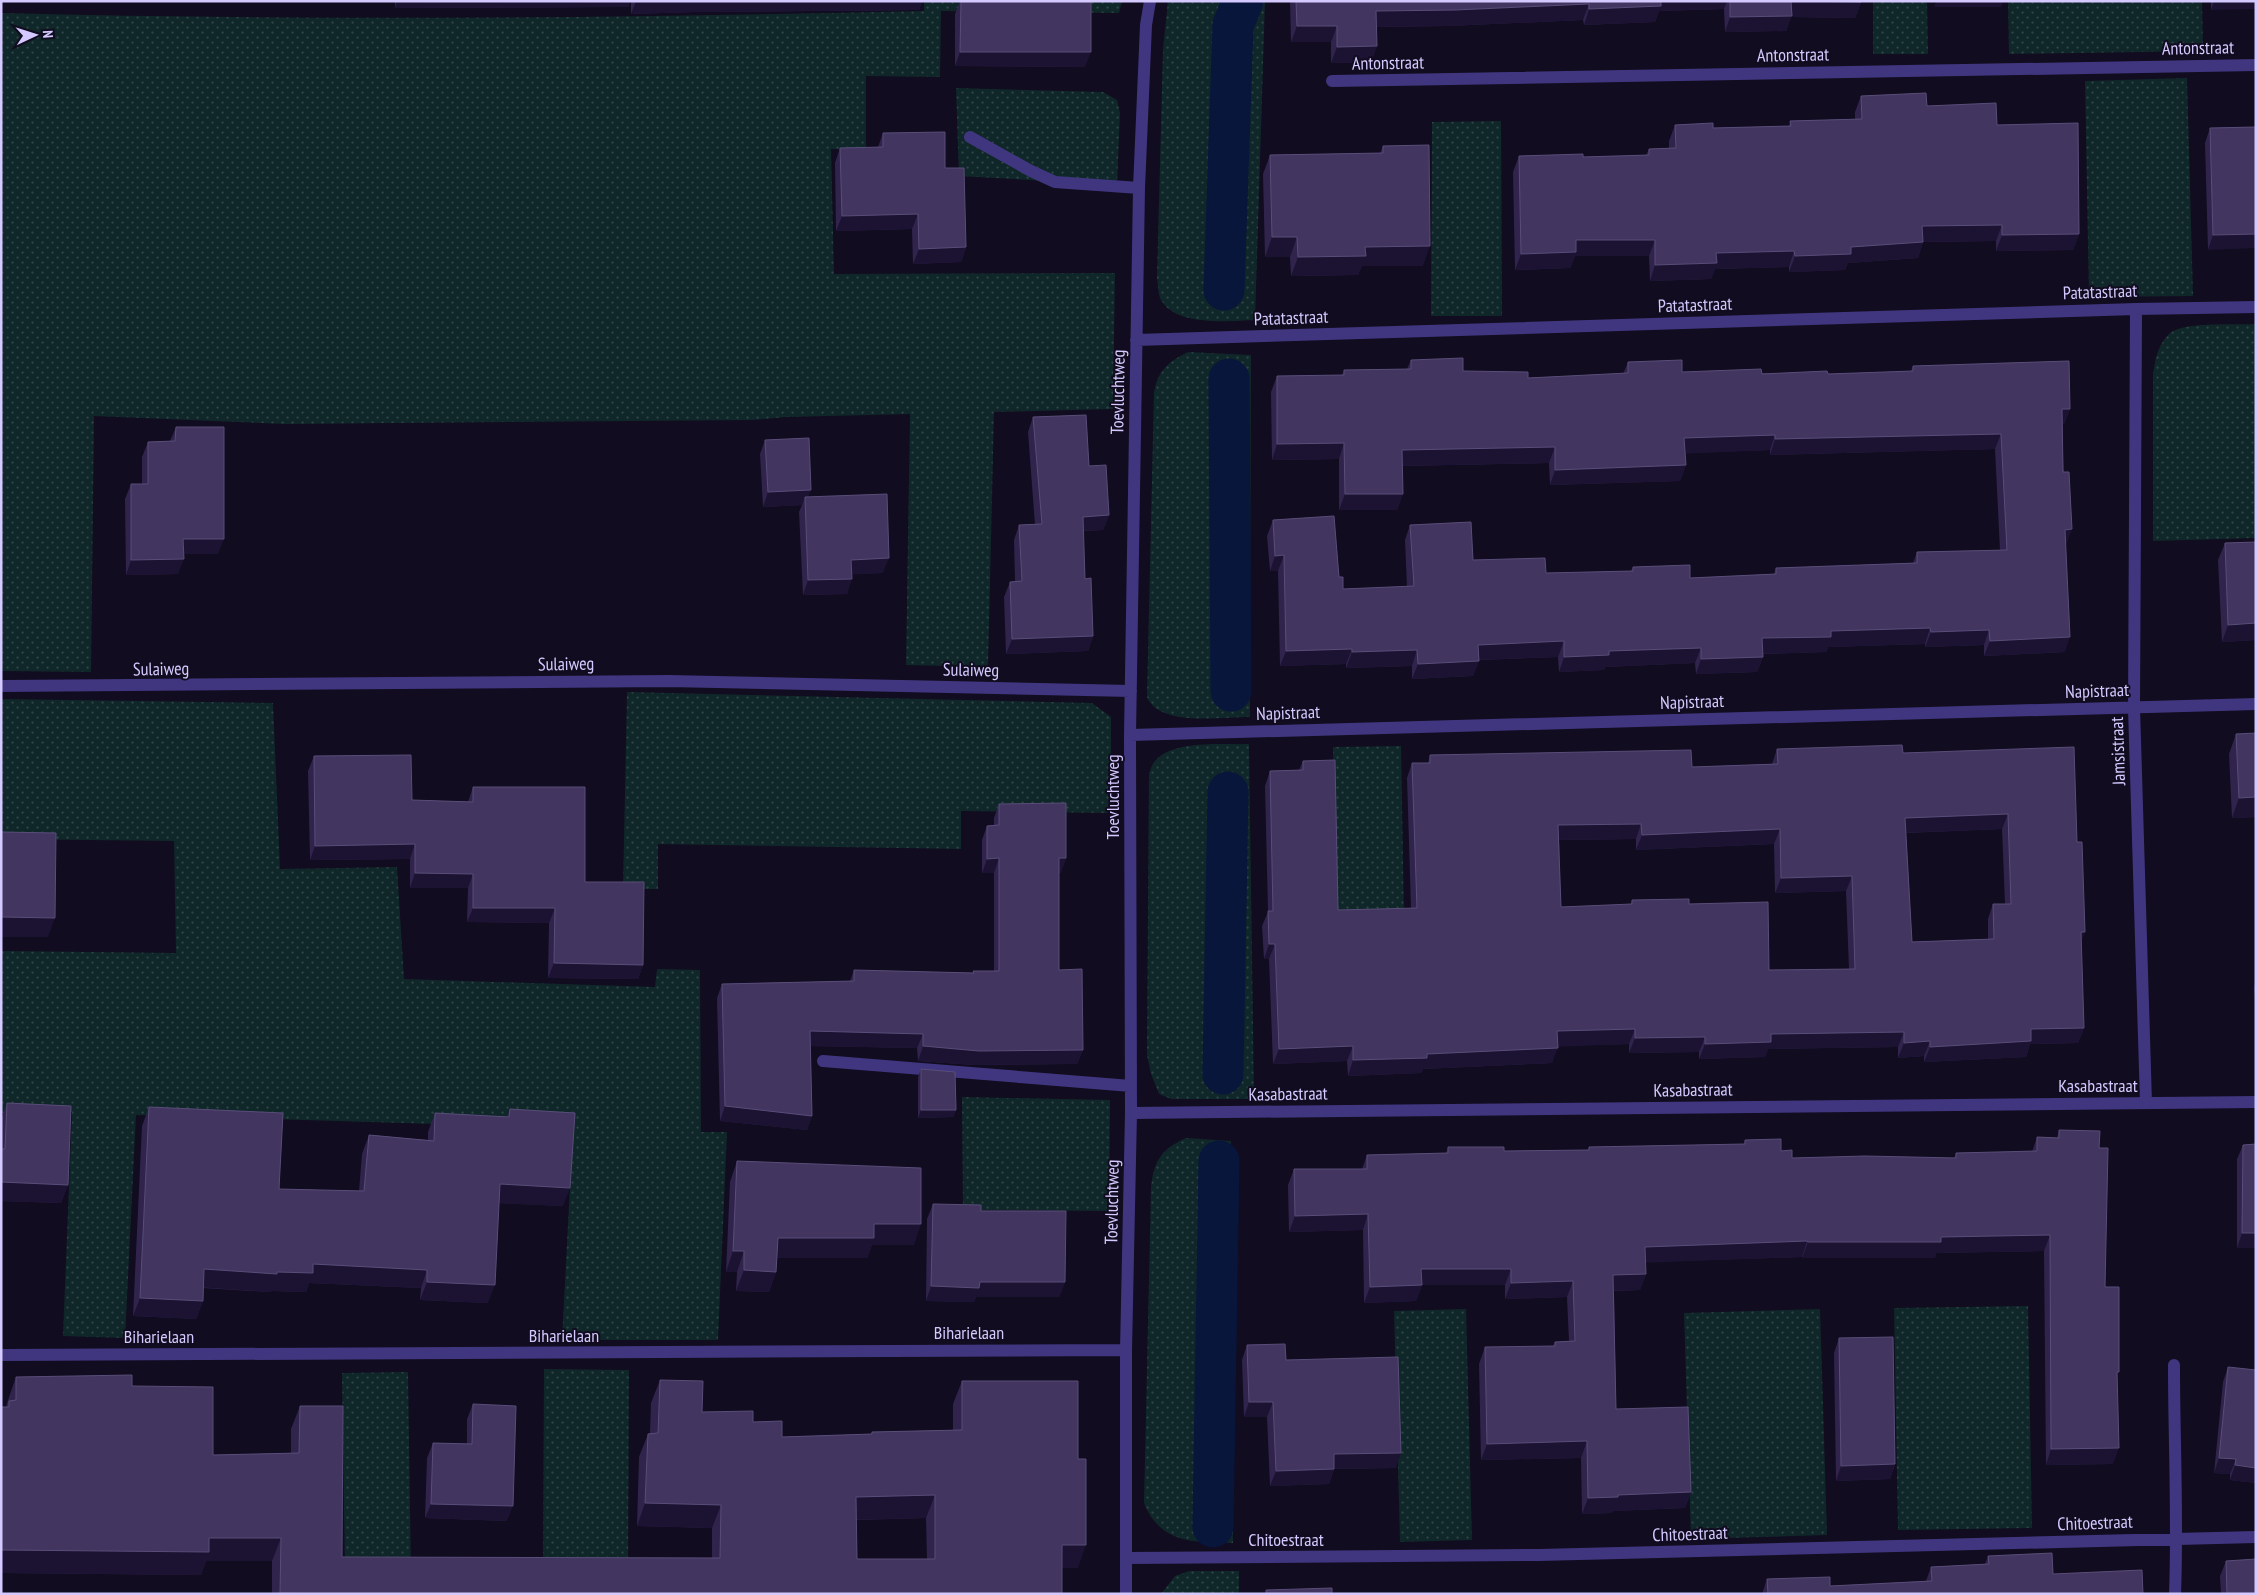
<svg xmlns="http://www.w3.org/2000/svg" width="2257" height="1595" font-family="'PT Sans Narrow',sans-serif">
  <defs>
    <pattern id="grass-dots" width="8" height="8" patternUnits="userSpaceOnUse" patternTransform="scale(1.25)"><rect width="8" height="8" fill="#0f2729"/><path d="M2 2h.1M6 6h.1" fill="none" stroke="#314549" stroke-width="1.8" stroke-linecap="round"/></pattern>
  </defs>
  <rect width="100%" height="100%" fill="#110c1f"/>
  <path fill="url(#grass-dots)" d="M924,1h198l-3,12 -178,-2 -1,66 -74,-1v74l-35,-1 3,125 281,-1 -2,136 -119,3 -6,255 -82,-2 4,-251 -124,3 -33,3 -468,4 -191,-8 -3,256 -90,-1v-658c308,8 616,5 923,-2z
    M1168,1h97l-10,319c-26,1 -82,7 -95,-22 -2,-6 -2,-14 -3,-20l6,-229z
    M1873,1h54l1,53h-55z
    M2008,1h194l1,50 -194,3z
    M2187,78l6,218 -104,1 -4,-216z
    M956,88l147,4 14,8 3,13 -3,72 -158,-9z
    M1501,121l1,195h-71l1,-194z
    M2256,324v214l-103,3v-165c2,-16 4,-30 16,-42 13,-13 67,-9 87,-10z
    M1188,352l63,3 -1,362c-28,0 -91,10 -103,-20l7,-304c4,-23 14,-31 34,-41z
    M627,692l465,11 19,14v96l-150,-2v38l-303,-5v45h-35z
    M1,699l272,4 7,166 117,-2 7,112 251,8 2,-18 43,1 1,162h26l-9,208h-156l11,-212 -437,-13 -11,223 -62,-2 9,-224 -71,1v-162l175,2 -2,-112 -173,-2z
    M1249,744l5,355h-83l-12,-5 -8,-20 -4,-19 2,-282c2,-5 4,-11 8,-14 19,-19 67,-14 92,-15z
    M1401,746l3,171 -68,2 -3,-172z
    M962,1097l148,3 -1,111 -146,-1z
    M1186,1138l45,3 2,402c-38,-1 -72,2 -89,-40l7,-316c3,-26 10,-38 35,-49z
    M2028,1306l4,222 -134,2 -4,-222z
    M1466,1309l6,231 -72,2 -6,-231z
    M1820,1309l7,226 -136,4 -7,-226z
    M544,1369l85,1 -1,206h-85z
    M408,1372l3,202 -66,1 -3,-202z
    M1189,1571h50v23h-78l14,-18z"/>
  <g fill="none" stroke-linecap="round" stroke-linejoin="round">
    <path stroke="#08163c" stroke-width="41" d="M1224,290l9,-265 10,-24
      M1229,379l2,312
      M1223,1074l5,-282
      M1213,1527l6,-366"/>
    <path stroke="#40367f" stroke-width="12" d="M1332,81l924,-16
      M970,137l61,34 24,11 84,6
      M2136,309l-2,399 12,395
      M1136,340l1000,-31 120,-2
      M1,686l668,-5 462,10
      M1130,735l1126,-31
      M823,1061l308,25
      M1131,1113l1125,-11
      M1,1355l1125,-5
      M2174,1365c0,76 4,153 1,229
      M1126,1558l413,-3 717,-18
      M1126,1594v-244l5,-237 -1,-378 9,-547 7,-163 4,-24"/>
  </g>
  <path fill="#30244d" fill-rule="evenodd" d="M395,1h235l-2,6 -233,1z
    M631,1h291l-3,9 -224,2 -64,2z
    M960,1h131l-6,66 -130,-1v-52z
    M1290,1h571v1l-6,16 -64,-1 -5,14 -61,1 -1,-23 -65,2 -4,11 -71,3 -1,-5 -134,6 -73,1 1,19 -6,16 -40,1v-21h-40z
    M2211,1h45l-45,9z
    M1861,96l66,10 70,19 82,109 -6,16 -77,1v-10l-73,1 -5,16 -70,5 -3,7 -56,2v-5l-74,2 -4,10 -61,2 -1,-25h-74l-5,12 -55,2 -2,-98 6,-16 64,1 63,-2 3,-6 20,-1v-7l6,-16 38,3 76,-2 1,-5 65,-2v-7z
    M2256,127l-48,123 -3,-107 5,-15z
    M883,133l62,35 21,79 -5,15 -48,2 -1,-35 -76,2 -1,-68 5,-15 38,-1z
    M1383,146l40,120h-61l-4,9 -67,1 -1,-19h-25l-2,-83 7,-19 110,-2z
    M1411,360l52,11 65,7 95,-4 5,-12 54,10 146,2 83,-3 2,-5 157,43 -6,15h-2l4,121 -1,107 -81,4v-11l-59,2v-3l-97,3 -2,5 -63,2v3l-6,15 -61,2 -1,-11 -90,4 -1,3 -45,2 -1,-15 -79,3 -6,16 -61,3v-13l-66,2v-4l-66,2 -2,-95h-8l-3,-35 6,-16 66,57 4,12 64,-2 -2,-47 5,-15 63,35 73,13 85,-2 2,-4 57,11 84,-4 2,-6 137,-5 4,-11 83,-2 -5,-101 -225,6v-5l-85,3 1,12 -6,16 -130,4 -1,-22 -147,3 1,28 -6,16h-58v-51l-67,1 -1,-68 6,-16 65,-1 2,-5 63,-1z
    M1033,417l56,49 20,49 -6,15 -20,1 2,48 8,57 -5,15 -82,3 -2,-57 6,-15 5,-1 -1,-41 5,-15h16l-7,-93z
    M176,427l42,127h-35l-5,20 -52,1 -1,-76 6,-15h11v-27l6,-15 22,-1z
    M765,440l43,57 75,76 -31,1 -5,20 -44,1 -4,-83 3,-7 -39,2 -3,-53z
    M2256,542v98l-34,2 -4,-82 7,-17z
    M2236,734l20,83 -24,1 -3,-64z
    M1777,749l126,4 174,89 4,100 3,86 -6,15 -48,1 -4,13 -102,5v-6l-26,2v-11l-130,2 -3,8 -66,2v-7l-70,1v-9l-72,2 -5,17 -129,6 -2,4 -73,3 -1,-15 -74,3 -4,-105h-5l-2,-33 6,-14 -3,-126 5,-15 29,-1 4,-9 35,149 73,-2 -4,-130 5,-15h16l2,-8 262,12 80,-3zM2002,829l3,75h-12l-5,15v20l-76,3 -6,-109zM1636,839v11l138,-6 1,49 71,-2 3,78 -80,1 -80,-66 -57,-4 -2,5 -69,2 -2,-67z
    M314,756l98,44 56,2 5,-15 112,95 58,83 -5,14 -90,-1 1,-55 -82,-1 1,-34h-58v-29l-100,1 -2,-89z
    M999,804l67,54 -5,14 -2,1v97l24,80 -6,14 -103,1 -56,-4 -1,-13 -107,-2 2,70 -5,14 -87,-9 -3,-123 5,-14 128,-3 4,-11 119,3v-2h21v-98h-12v-33l5,-14 7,-1v-7z
    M2256,983v28l-2,-24z
    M921,1069l35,41 -3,7 -35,1v-41z
    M7,1103l61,82 -7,18 -60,-2v-82z
    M149,1107l130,82 80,2 3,-37 7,-19 59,5v-8l7,-19 72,4 3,-8 53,97 -64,-3 -11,100 -68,-3 1,-12 -112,-5 -3,9 -35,-1 -1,1 -67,-4v13l-7,18 -63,-3 9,-190z
    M2059,1130l40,18 6,139 12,90 -4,87 -67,1 -2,-214 -108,2 -1,5h-133v-1l-157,5 1,12 -6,16 -26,1 2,118 75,83 -6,16 -72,3 -1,2 -30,1 -1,-56 -100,2 -2,-96 6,-17 68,-1 2,-4 14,-1 -2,-44 -62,2v-14h-83l-6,16 -52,2 -1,-73 -74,2 -1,-47 6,-16h68l5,-14 79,-2 2,-6 56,4 84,-1 1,-3 155,-3 1,-4 36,11 11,7h162l2,-5 76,-1 5,-15 20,1z
    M2243,1145l13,103h-19v-89z
    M737,1161l177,84h-42l-5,13h-90l-1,14 -7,20 -33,-1 1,-19h-11l4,-90z
    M933,1204l48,7 84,71 -6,15h-83l-2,5 -48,-1 1,-82z
    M1839,1338l56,126 -5,15 -54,2 -2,-128z
    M1247,1345l39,15 110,108 -62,1 -5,15 -59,2 -3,-69h-23l-2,-57z
    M2228,1367l28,116 -26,-3v-6l-16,-1 9,-91z
    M16,1377l116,9 81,69 78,-2v-24l9,-23 42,151 370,1v-30l-75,-2 2,-69 9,-23 2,-1 1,-30 9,-23 42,32 51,10 29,15 89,-3 1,-2 81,-2v-26l9,-23 116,187h-16v26h-790v-33h-66l-5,14 -200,-2v-166h5l2,-7zM926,1518l1,41h-70l-1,-39z
    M473,1404l34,117 -82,-3 2,-60 6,-15 34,1v-25z
    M1988,1556l65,18 90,20h-381l5,-15 63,7 96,-5 5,-14 54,-3z
    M2226,1561l30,33h-35l-1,-18z"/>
  <path fill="#1c1333" d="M397,1h233l-2,6 -233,1z
    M636,1h286l-3,9 -224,2 -64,2z
    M1658,1h69l-3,8 -65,2 -4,11 -71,3 5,-16z
    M1791,1l70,1 -6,16 -64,-1 -5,14 -61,1 5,-15z
    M1936,1h67l-2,6h-67z
    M2214,1h42v8l-45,1z
    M1589,4l-6,16 -134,6 -79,1 6,-16z
    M1297,26h40l-6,16h-40z
    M1377,46l-6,16 -40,1 6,-16z
    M960,52h131l-6,15 -130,-1z
    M918,214l-6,15 -76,2 6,-15z
    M2002,225l-6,16 -79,1 5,-16z
    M2079,234l-6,16 -77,1 6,-16z
    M2256,234v14l-48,2 5,-15z
    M1272,237h25l-7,20h-25z
    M1576,240h79l-6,16h-74l-5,12 -55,2 6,-16z
    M1923,242l-5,16 -70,5 -3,7 -56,2 6,-16 56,-9z
    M1430,246l-7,20h-61l-4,9 -67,1 7,-19 67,-10z
    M966,247l-5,15 -48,2 6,-15z
    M1794,251l-5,16 -74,2 -4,10 -61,2 5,-16 61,-12z
    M2062,409h8l-6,15 -7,1z
    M2001,434l-6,15 -225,6 5,-16z
    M1775,435l-5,15 -91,4 5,-16z
    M1344,443l-5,16 -67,1 5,-16z
    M1555,447l-6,16 -152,3 5,-16z
    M1686,465l-6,16 -130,4 5,-15z
    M811,490l-6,15v-8l-3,8 -39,2 5,-15z
    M1345,494h58l-6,16h-58z
    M1109,515l-6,15 -26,1 6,-14z
    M2072,529l-6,16 -1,-15z
    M183,539h41l-6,15h-40z
    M1284,555l-6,16h-8l5,-15z
    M889,558l-6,15 -38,2 6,-15z
    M184,559l-6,15 -52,1 5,-15z
    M852,579l-5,15 -44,1 5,-15z
    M2256,623v17l-34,2 6,-17z
    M1930,628l-5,16 -97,3 -2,5 -69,2 5,-16 69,-7z
    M1989,630l-5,15 -59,2 6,-15z
    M1093,636l-5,15 -82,3 6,-15z
    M2070,637l-5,15 -81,4 6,-15z
    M1564,641l-6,16 -85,3 5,-15z
    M1701,648l-6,15 -90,4 -1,3 -45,2 5,-15 45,-6z
    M1352,649l-6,15 -66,2 6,-15z
    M1417,650l-5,16 -66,2 6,-16z
    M1763,657l-6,15 -61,2 5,-15z
    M1479,661l-6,15 -61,3 6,-15z
    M2256,797v20l-24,1 7,-20z
    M2008,814l-6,15 -102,4 5,-15z
    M1641,824l-5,15 -83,1 5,-15z
    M1780,829l-6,15 -138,6 6,-15z
    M415,844l-5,15 -100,1 5,-14z
    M999,858l-5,15h-12l5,-14z
    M1059,858h7l-5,14 -8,1z
    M415,873l58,1 -5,14h-58z
    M1852,876l-6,15 -71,2 6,-15z
    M473,908h82l-6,15 -82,-1z
    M1,917l54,1 -7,19h-47z
    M2081,932h4l-6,15z
    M1269,944h6l-6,15h-5z
    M554,963l89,2 -5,14 -90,-1z
    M2084,1028l-6,15 -48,1 -4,13 -102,5 6,-15 101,-18z
    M1635,1029l-6,15 -77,3 5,-16z
    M810,1031l113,3 -6,14 -113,-2z
    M1904,1032l-6,15 -130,2 -3,8 -66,2 6,-15 66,-10z
    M1705,1037l-6,15 -70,1 6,-15z
    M1930,1041l-6,15 -26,2 6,-15z
    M923,1046l160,4 -6,14 -103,1 -56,-4z
    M1353,1046l-6,15 -74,3 6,-15z
    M1558,1048l-6,15 -129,6 -2,4 -73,3 5,-16 74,-6z
    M725,1106l87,10 -5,14 -87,-9z
    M921,1110h35l-3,7 -35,1z
    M1,1182l67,3 -7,18 -60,-2z
    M500,1184l70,4 -7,18 -70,-3z
    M1368,1214l-5,16 -74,2 6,-16z
    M874,1224h47l-7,21h-42l-5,13h-97l8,-20z
    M2242,1233h14v15h-19z
    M2050,1235l-6,16 -108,2 -1,5h-133l6,-16 133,-5z
    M1807,1241l-5,16 -163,6 6,-16z
    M733,1251h11l-7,21h-11z
    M313,1264l114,6 -6,18 -112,-5 -3,9 -35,-1 -1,1 -73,-5 7,-18 73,3z
    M1421,1269h90l-6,16h-90z
    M744,1270l32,2 -7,20 -33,-1z
    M1646,1274l-6,16 -33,1 6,-16z
    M1573,1281l-6,16 -62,2 6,-16z
    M427,1282l68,3 -7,18 -68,-3z
    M980,1282h85l-6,15h-83l-2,5 -48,-1 5,-15z
    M1422,1285l-6,16 -52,2 6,-16z
    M140,1298l63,3 -7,18 -63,-3z
    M1249,1402h24l-6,15h-23z
    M1587,1441l-6,17 -100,2 6,-16z
    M2119,1448l-6,16 -67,1 5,-16z
    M1401,1453l-5,15 -68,1 6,-15z
    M2219,1458l17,1 -6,15 -16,-1z
    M1895,1464l-5,15 -54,2 5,-15z
    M2235,1465l21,3v15l-26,-3z
    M1334,1469l-5,15 -59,2 6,-15z
    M1691,1492l-6,16 -72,3 -1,2 -30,1 6,-16 30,-3z
    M935,1495l-9,23 -79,2 9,-23z
    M645,1503l76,2 -9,23 -75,-2z
    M431,1504l82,2 -6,15 -82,-3z
    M209,1538h72l-9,23h-66l-5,14 -200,-2v-23z
    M1062,1545h24l-8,23h-24z
    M280,1593l66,1h-66z"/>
  <path fill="#423660" stroke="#594d79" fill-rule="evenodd" d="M961,1h130v51h-131z
    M1296,1h365v5l-72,3v-5l-134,6 -79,1 1,35 -40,1v-21h-40z
    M1730,1h131v1l-70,-1 1,15 -62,1z
    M1926,93l1,13 69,-3 1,22 81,-2 1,111 -77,1v-10l-80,1 1,16 -72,5v7l-56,2 -1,-5 -78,2 1,10 -62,2v-25h-79v12l-55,2 -2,-98 64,-2v3l66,-2v-6l27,-1 -1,-23 38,-2v5l78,-2 -1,-5 72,-2 -1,-23z
    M2256,127v107l-43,1 -3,-107z
    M945,132v36h19l2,79 -47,2 -1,-35 -76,2 -2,-68 43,-1v-14z
    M1429,145l1,101 -65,1 1,9 -68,1 -1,-20h-25l-2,-82 113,-2v-7z
    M1463,358v13l65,1v6l100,-5v-11l54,-2v12l79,-3 1,5 65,-3 1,3 85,-3v-5l156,-5 1,48h-8l1,63h6l3,57 -7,1 5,107 -80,4 -1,-11 -58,2 -1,-4 -99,3v6l-69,1 1,19 -62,2v-11l-92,3v4l-45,2v-16l-86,4 1,16 -61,3 -1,-14 -65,2v-3l-66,2 -2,-96 -9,1 -2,-36 61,-4 5,61h4v12l71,-3 -4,-61 61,-3 2,38 72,-2 1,15 87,-2v-4l57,-2v13l86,-4v-6l141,-5v-11l90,-2 -6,-116 -226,5v-4l-91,3 2,27 -131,5v-23l-153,3 1,44h-58l-1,-51 -67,1v-68l67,-1v-5l67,-1v-9z
    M1086,415l3,51 17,-1 3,50 -26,2 2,62 6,-1 2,58 -81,3 -2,-57 12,-1 -3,-56 23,-1 -9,-107z
    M176,427h48v112h-41l1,20 -53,1v-76h17v-42l27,-1z
    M809,438l2,52 -43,2 -3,-52z
    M887,494l2,64 -38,2 1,19 -44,1 -3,-83z
    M2256,542v81l-28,2 -3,-82z
    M2256,733v64l-17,1 -3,-64z
    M1902,745l1,8 171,-6 3,95h5l3,90h-4l3,96 -53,1v12l-101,6v-6l-26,2v-11l-133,2v8l-66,2v-7l-70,1v-9l-78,2 1,17 -131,6v4l-74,2v-14l-74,3 -4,-105h-6l-1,-33h5l-3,-140 33,-1v-9l32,-1 3,150 79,-2 -5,-145h18v-8l261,-5 1,17 86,-3 -1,-15zM2008,814l3,90h-18l1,35 -82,3 -7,-124zM1641,824l1,11 138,-6 1,49 71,-2 3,93 -86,1 -1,-68 -79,2v-5l-57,1v4l-71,3 -3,-82z
    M411,755l1,45 61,2v-15h112v95h59l-1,83 -89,-2 1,-55h-82v-34l-58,-1v-29l-100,2 -1,-90z
    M1066,803v55h-7v112l23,-1 1,81 -104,1 -56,-5v-12l-113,-3 2,85 -87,-10 -3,-122 132,-3v-11l120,3 -1,-2h26v-113l-12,1v-33l12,-1v-21z
    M1,832l55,1 -1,85 -54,-1z
    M921,1069l34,3 1,38h-35z
    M7,1103l64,3 -3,79 -67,-3v-33h4z
    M149,1107l134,6 -4,76 85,2 5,-56 65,6 1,-28 74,4 1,-8 65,4 -5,75 -70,-4 -5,101 -68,-3v-12l-114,-6v9l-36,-1v2l-73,-5 -1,32 -63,-3z
    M2059,1130l41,1 -1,17h9l-3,139h14v85h-2l2,76 -68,1 -1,-214 -109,2v5h-133l-1,-1 -162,6 1,27 -33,1 3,134 72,-2 3,85 -73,3v2l-30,1 -1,-57 -100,3 -2,-97 70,-1v-4l20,-1 -2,-60 -62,2v-14h-90l1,16 -52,2 -2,-73 -73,2 -1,-47h73v-14l81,-2v-6h56v4l85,-1v-3l156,-3v-4l36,-1v12l11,-1v8l73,-2 91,2v-5l81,-2v-14l22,1z
    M2256,1144v89h-14l1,-88z
    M737,1161l184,7v56h-47v14h-96l-2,34 -32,-2v-19h-11z
    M933,1204l48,1v6h85l-1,71h-85l-1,6 -48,-2z
    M1893,1337l2,127 -54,2 -2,-128z
    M1285,1344l1,16 112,-3 3,96 -67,1v15l-58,2 -3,-69h-24l-2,-57z
    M2228,1367l28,3v98l-21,-3 1,-6 -17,-1z
    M132,1375v11l81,1v68l86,-2 1,-47h43l-1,151 378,1 1,-53 -76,-2 3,-69 10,-1 2,-53 43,1 -1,31 51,-1v11l29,-1v16l90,-3v-2l90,-2v-49h116v78h8v86h-24v49h-716l-66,-1 1,-55h-72v14l-208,-2v-143h8v-6l7,-1v-23zM935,1495v64h-78l-1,-62z
    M473,1404l43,2 -3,100 -82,-2 2,-61 39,1z
    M2052,1553l1,21 89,-4 1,24h-375l-1,-15 63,-2v9l102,-5 -1,-14 58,-3 -1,-8z
    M2256,1559v35h-29l-1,-33z
    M1332,1588v6h-66v-4z"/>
  <g text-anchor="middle" stroke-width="4" stroke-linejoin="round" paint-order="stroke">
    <g font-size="18" fill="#d5caff" stroke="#110c1f">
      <text transform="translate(2198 48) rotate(-1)" y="6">Antonstraat</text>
      <text transform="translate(1793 55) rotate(-1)" y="6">Antonstraat</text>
      <text transform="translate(1388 63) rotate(-1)" y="6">Antonstraat</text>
      <text transform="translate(2100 292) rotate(-2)" y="6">Patatastraat</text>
      <text transform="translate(1695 305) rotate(-2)" y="6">Patatastraat</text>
      <text transform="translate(1291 318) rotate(-2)" y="6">Patatastraat</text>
      <text transform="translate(1118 392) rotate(-89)" y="6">Toevluchtweg</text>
      <text transform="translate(566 664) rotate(-1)" y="6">Sulaiweg</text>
      <text transform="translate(161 669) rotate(-1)" y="6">Sulaiweg</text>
      <text transform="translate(971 670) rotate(1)" y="6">Sulaiweg</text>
      <text transform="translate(2097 691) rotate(-2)" y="6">Napistraat</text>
      <text transform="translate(1692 702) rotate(-2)" y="6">Napistraat</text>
      <text transform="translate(1288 713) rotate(-2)" y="6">Napistraat</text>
      <text transform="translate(2118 751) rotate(-92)" y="6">Jamsistraat</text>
      <text transform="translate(1113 797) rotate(-90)" y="6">Toevluchtweg</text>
      <text x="2098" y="1092">Kasabastraat</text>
      <text transform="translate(1693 1090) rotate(-1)" y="6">Kasabastraat</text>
      <text transform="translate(1288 1094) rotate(-1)" y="6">Kasabastraat</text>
      <text transform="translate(1112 1202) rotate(-89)" y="6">Toevluchtweg</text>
      <text x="969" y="1339">Biharielaan</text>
      <text x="564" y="1342">Biharielaan</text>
      <text x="159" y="1343">Biharielaan</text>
      <text transform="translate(2095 1523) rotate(-2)" y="6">Chitoestraat</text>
      <text transform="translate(1690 1534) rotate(-2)" y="6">Chitoestraat</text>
      <text x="1286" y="1546">Chitoestraat</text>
    </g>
  </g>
  <rect width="2257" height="1595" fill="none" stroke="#d5caff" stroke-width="5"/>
  <g transform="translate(35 35) rotate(86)" stroke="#110c1f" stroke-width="4" paint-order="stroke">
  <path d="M0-4L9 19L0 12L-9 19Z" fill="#d5caff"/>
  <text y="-8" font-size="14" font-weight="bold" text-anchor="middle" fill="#d5caff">N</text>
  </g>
</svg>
